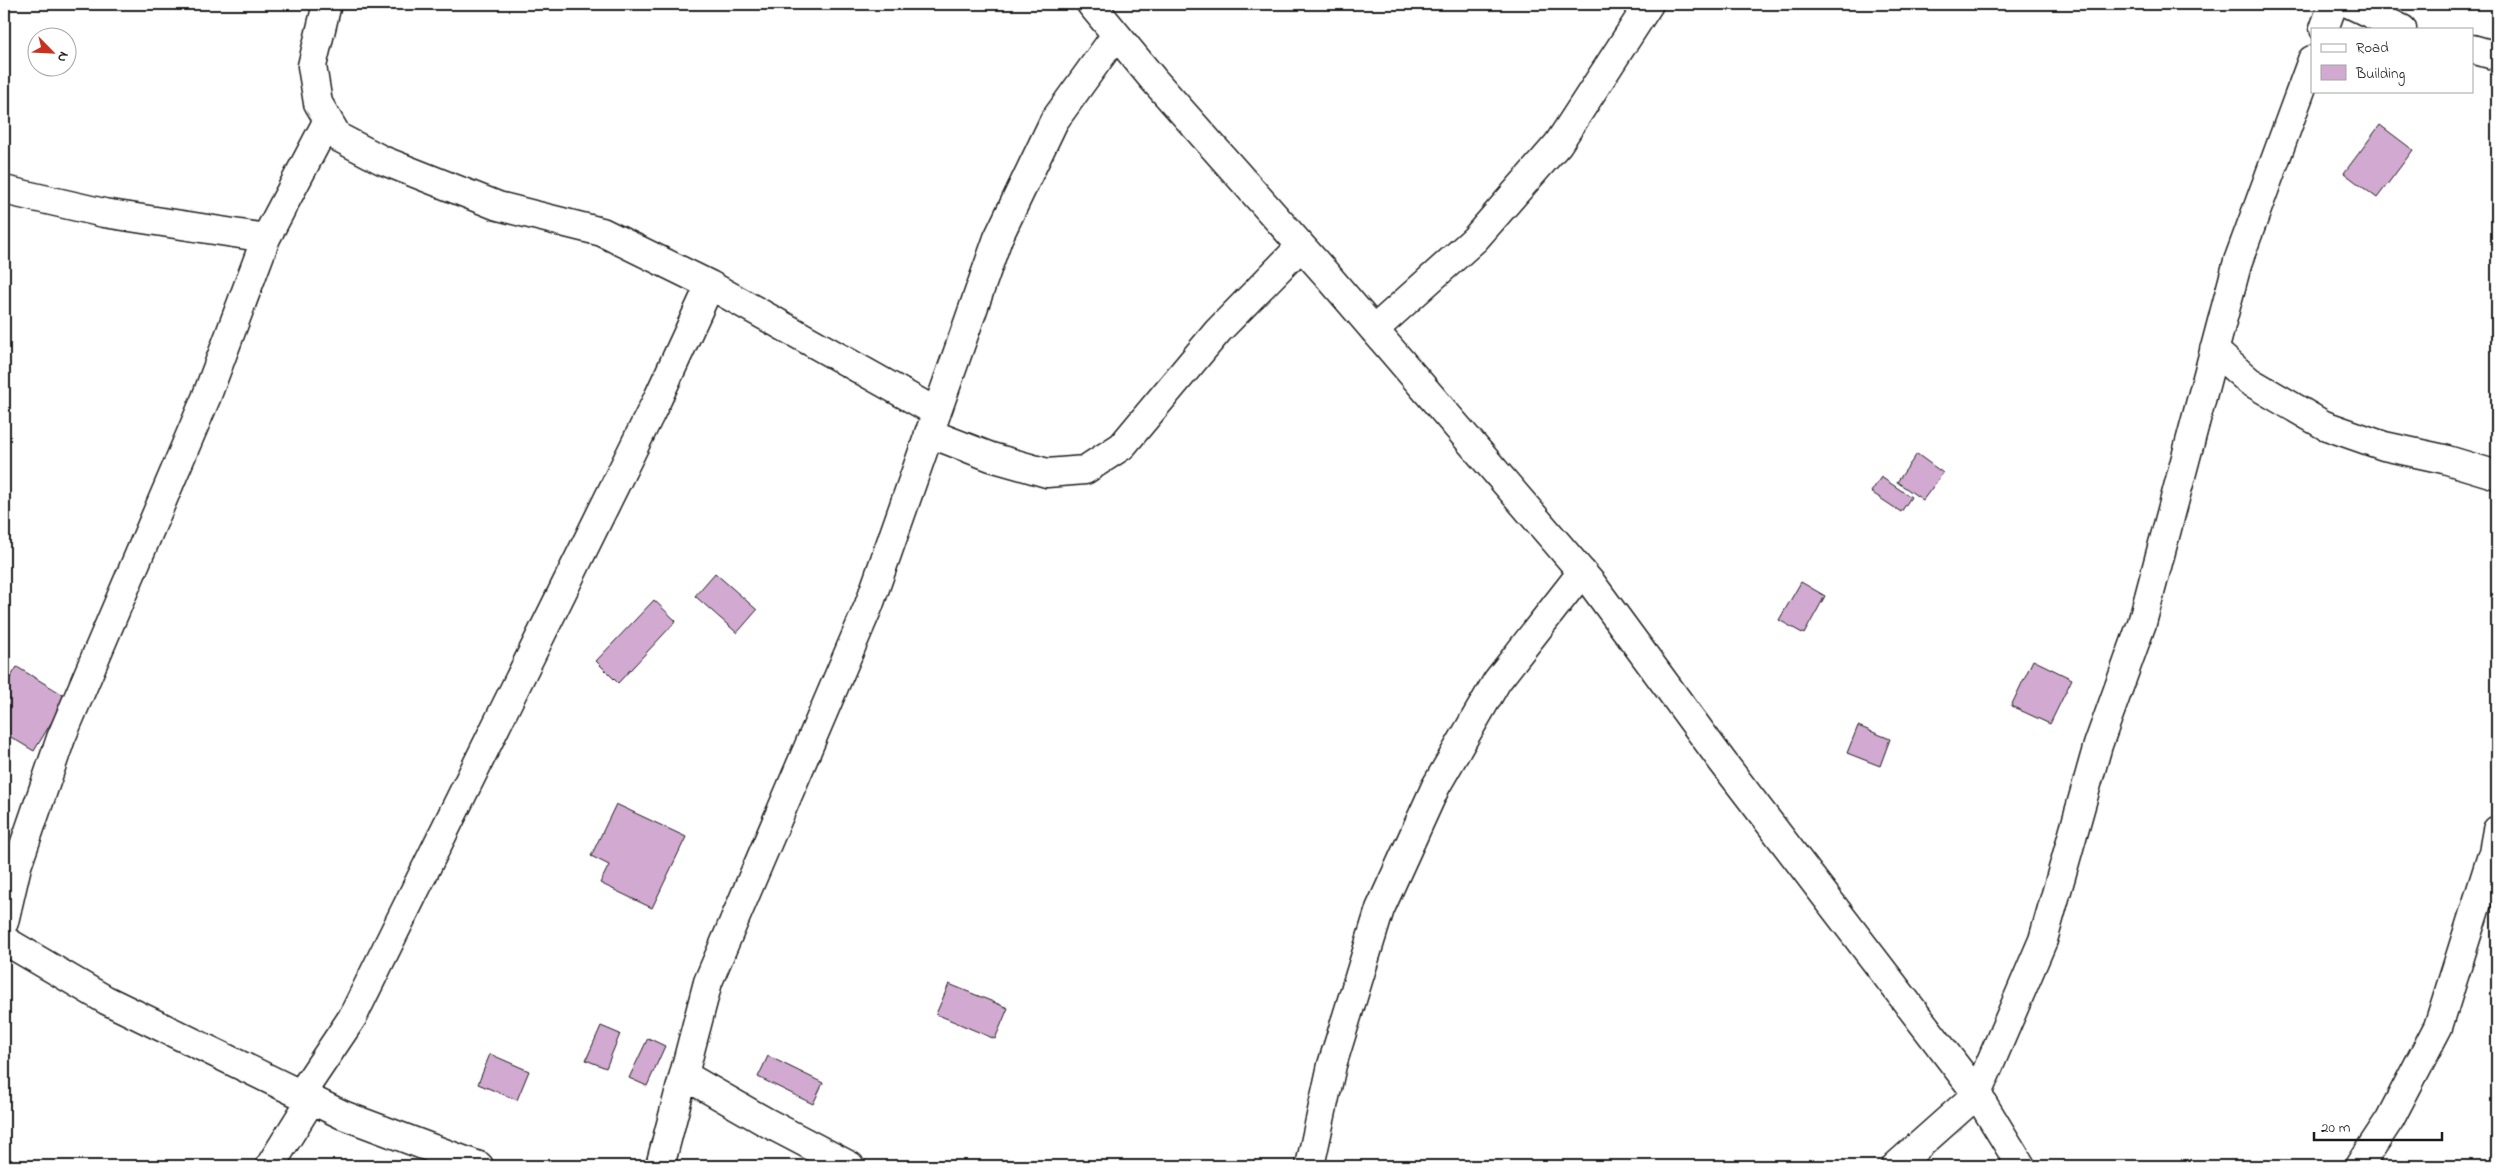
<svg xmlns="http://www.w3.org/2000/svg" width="2501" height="1170" font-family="'Indie Flower',sans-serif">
  <rect width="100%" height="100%" fill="#fff"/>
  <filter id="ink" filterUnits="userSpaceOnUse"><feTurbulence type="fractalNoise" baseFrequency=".02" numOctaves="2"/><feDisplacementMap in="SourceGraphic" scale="10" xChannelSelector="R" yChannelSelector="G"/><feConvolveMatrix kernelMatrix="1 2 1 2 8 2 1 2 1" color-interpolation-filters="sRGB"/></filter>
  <g filter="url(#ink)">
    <path fill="#d2aad1" stroke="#1c1c1c" d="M2380,125l33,25 -36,48 -33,-25z
      M1917,454l26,19 -20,27 -26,-18z
      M1881,477l30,20 -10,15 -30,-20z
      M715,573l42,37 -20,23 -42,-37z
      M1801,582l24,14 -21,38 -25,-14z
      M654,600l22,21 -58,62 -22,-22z
      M2033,660l39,19 -22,45 -39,-18z
      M17,667l50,30 -33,54 -30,-18v-46z
      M1858,726l32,13 -10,27 -33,-13z
      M616,804l70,33 -34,71 -52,-25 9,-18 -18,-9z
      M949,984l59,24 -13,31 -59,-25z
      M601,1026l19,8 -14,34 -20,-8z
      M648,1038l17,8 -18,40 -18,-8z
      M490,1054l39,17 -12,29 -39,-16z
      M768,1056l55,27 -10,21 -55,-27z"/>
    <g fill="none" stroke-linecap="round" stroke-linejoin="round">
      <defs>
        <path id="minor" d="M327,4l-15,62 6,37 20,34 44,23 116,46 104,26 108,53 226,127
          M1091,4l62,75 174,196 265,309 130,177 255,333 44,72
          M2350,4l52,25
          M2324,29l9,-25
          M2472,49l25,7
          M4,190l100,23 162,25
          M1374,330l101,-91 83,-95 91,-140
          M2214,350l35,31 75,44 60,21 60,13 53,16
          M929,433l62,24 56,16 38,-3 37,-24 96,-115 83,-85
          M4,922l13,-56 44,-128 145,-340 60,-160 62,-118
          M4,940l102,60 237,115 136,51
          M684,1075l82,47 84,44
          M301,1094l51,-76 305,-618 53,-115
          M270,1166l41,-66
          M660,1166l48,-184 161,-377 129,-367 56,-117 62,-86
          M1310,1166l22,-101 48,-156 56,-123 61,-105 85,-109
          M1896,1166l81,-72 66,-154 55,-195 44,-122 96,-362 74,-201
          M2359,1166l31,-47 48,-92 55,-175 4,-22"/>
      </defs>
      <use href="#minor" stroke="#1c1c1c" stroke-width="31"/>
      <use href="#minor" stroke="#fff" stroke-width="28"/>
    </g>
  </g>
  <rect width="2501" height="1170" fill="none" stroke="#fff" stroke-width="20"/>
  <rect x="10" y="10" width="2481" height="1150" fill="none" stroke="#1c1c1c" stroke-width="2" filter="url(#ink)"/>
  <rect x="2311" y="28" width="162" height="65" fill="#ffffff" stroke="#a4a4a4"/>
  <rect x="2321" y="44" width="25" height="8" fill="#ffffff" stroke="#a4a4a4"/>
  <text x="2356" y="52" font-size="15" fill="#1c1c1c">Road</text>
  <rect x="2321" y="65" width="25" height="15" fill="#d2aad1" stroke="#a4a4a4"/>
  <text x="2356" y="78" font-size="15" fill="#1c1c1c">Building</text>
  <g transform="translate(52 52) rotate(114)"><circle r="24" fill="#ffffff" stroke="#a4a4a4"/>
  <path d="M0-4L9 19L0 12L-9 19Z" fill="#c8321e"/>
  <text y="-8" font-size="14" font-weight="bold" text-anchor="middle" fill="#1c1c1c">N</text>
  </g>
  <path d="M2314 1132v8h128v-8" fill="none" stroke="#1c1c1c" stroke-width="2.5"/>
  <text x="2321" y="1132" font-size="15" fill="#1c1c1c" stroke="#ffffff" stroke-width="4" paint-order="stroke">20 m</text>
</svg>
